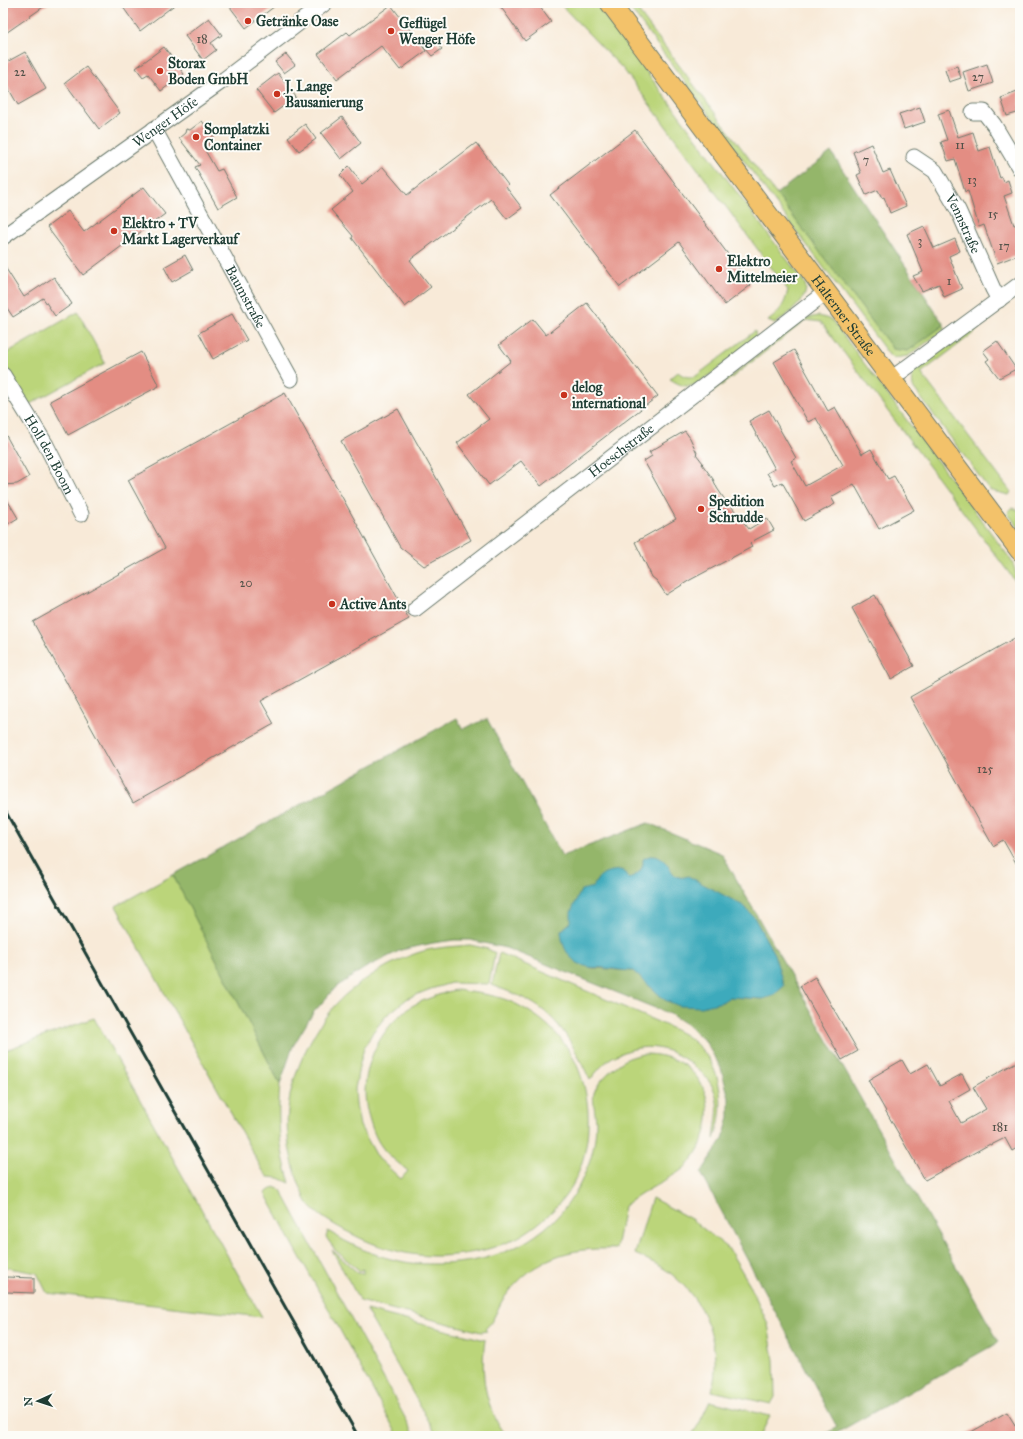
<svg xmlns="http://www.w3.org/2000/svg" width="1023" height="1439" font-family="'IM FELL Great Primer',serif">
  <rect width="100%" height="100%" fill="#fdfcf7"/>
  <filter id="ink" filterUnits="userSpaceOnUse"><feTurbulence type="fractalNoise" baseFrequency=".025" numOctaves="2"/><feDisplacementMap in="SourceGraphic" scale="8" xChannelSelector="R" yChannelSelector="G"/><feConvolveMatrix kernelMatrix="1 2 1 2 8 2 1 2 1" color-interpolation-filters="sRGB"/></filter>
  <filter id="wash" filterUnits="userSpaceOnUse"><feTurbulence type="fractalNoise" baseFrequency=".012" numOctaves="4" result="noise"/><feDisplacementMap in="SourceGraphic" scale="16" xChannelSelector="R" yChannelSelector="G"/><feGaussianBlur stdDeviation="0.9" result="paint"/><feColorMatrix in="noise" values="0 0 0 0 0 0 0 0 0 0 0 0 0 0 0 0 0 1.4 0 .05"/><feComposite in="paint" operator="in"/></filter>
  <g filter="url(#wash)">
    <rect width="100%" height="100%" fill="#f8ead8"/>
    <path fill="#bbd57a" stroke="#6d8957" d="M559,3h36l209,279c9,16 -18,33 -29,42l-7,-3c12,-9 17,-17 20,-31l-164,-220z
      M626,3h6l261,346 15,2 36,-26 1,4 -37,27 -13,2v1l-6,-4z
      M78,312l27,51 -77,42 -25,-43v-7z
      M819,316l13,4 11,15 166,222c5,8 8,15 6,24l-194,-259 -15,-2 -93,72v-2l92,-72z
      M978,323l2,3 -5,6 -54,41 90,119 -2,3 -17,-4 -4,-3 -75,-101 -1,-10 1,-5z
      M755,331l1,7c-12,9 -54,46 -65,48 -9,1 -14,-3 -21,-7l8,-7c6,5 11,6 18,4z
      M1011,508l9,2v19l-12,-15 1,-4z
      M173,875l107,209c-3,36 -1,64 10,99l-11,-5 -11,-1 -5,-6 -147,-265z
      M470,945l18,4 7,4 -6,31 -38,-1 -20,6 -23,9 -22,18 -13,16 -9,16 -5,19 -4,22 1,15 4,22 18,32 23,21 7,-8c-8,-7 -20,-15 -26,-24 -7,-9 -11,-22 -14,-33 -11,-40 10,-86 44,-108 8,-5 31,-13 39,-15 6,-2 12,0 18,1 25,3 39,6 61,20 24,15 42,37 51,64 12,34 9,78 -9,110 -15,25 -44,50 -72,59 -18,7 -40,10 -59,11 -31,1 -63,-8 -91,-23 -12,-6 -36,-19 -43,-31 -3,-5 -4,-11 -7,-16 -9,-24 -15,-51 -12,-76 3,-38 29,-90 57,-115 21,-18 46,-33 72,-42 17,-6 35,-6 53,-8z
      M499,953l166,72c10,5 21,9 29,17 28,24 33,64 20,97 1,-16 6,-26 2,-43 -3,-12 -11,-21 -21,-29 -21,-18 -46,-26 -73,-14 -3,1 -8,3 -11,5 -8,6 -15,14 -21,22 -15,-31 -29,-62 -61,-79 -12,-7 -25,-11 -37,-16z
      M94,1018l168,299 -215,-24 -10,-20 -34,-6v-216z
      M642,1054c64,-1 85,60 48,108 -7,9 -20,15 -30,21 -12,7 -24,14 -36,23l-8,43c-49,-2 -82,9 -112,49 -7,10 -10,24 -19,31l2,2 -6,1 -121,-31 -28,-51 26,23 5,1v-5l-3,2 -25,-21 -9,-13 2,-6c22,14 46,25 72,30 12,3 25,3 37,3 64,0 123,-29 148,-91 7,-14 11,-34 11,-50 0,-7 -4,-24 -2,-30 3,-11 21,-27 31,-33 5,-3 11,-4 17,-6z
      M274,1187l7,3 134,246h-17l-133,-243z
      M652,1198l39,21 37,29 21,35 19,41 6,36 1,37 -4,7 -59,-13c10,-40 -4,-84 -35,-112 -12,-12 -27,-18 -42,-25z
      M366,1310l119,30c-5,34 0,69 22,96h-70z
      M710,1401l60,15 -10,20h-69l8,-12z"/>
    <path fill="#94b66a" stroke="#5a7a4f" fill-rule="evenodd" d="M831,152l113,173 -36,26 -15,-2 -117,-155z
      M457,718l5,11 25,-10 75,137 86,-33 74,31 277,488 -168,94h-9l15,-9 -136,-254 22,-34 6,-22v-19l-8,-30 -16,-27 -19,-17 -16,-10 -164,-66 -36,-8h-16l-21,3 -32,7 -36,18 -29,19 -23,26 -20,33 -13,38 -107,-209zM644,864l26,6 5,6 8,2 71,39 20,37 -11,45 -33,-2 -8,5 -57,-2 -32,-29c-14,0 -27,-3 -42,-3l-30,-37 10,-9 22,-35 36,-7 11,-8z"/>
    <path fill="#3daabc" stroke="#2e7478" d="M649,856c3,0 7,0 9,1 14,5 12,26 30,19l54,29 12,12 20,37 10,32 -11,10 -10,3 -33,-2 -8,5 -21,5 -22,-1 -14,-6 -32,-29c-9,0 -18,-2 -28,-3 -5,-1 -10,0 -16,-1 -18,-3 -27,-18 -28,-36l10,-9v-10l10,-22 12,-3c7,-15 14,-16 30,-17l6,9c9,-5 15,-9 14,-20z"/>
    <g id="blocks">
      <path fill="#e38d83" d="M3,3h46l-46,32z
        M120,3h57l-37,28z
        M227,3h52l-33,25z
        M498,3h39l14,19 -26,19z
        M391,5l35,46 -26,19 -19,-24 -44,33 -19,-25 29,-22 3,3z
        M209,18l13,17 -11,8 5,7 -13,10 -18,-24z
        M434,39l8,10 -10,7 -8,-9z
        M164,47l20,27 -23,17 -13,-17 -5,3 -7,-9z
        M25,52l21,37 -28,16 -15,-26v-15z
        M286,54l9,11 -11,8 -9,-11z
        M987,64l6,19 -24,8 -6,-19z
        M957,66l4,12 -12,4 -4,-12z
        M86,67l34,46 -21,16 -34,-46z
        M278,73l18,24 -22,16 -18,-23z
        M1020,91v21l-13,4 -6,-18z
        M920,107l5,15 -21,7 -5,-15z
        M949,110l9,27 15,-5 6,19 11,-4 10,31 2,-1 2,5 4,-2 4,13 -8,3 10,29 6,-1v21l-5,2 3,8 -21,8 -13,-38 -5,2 -11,-36 -3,1 -10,-33 -7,2 -7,-19 6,-2 -9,-26z
        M342,117l19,26 -20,16 -20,-26z
        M202,121l12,15 -4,3 -4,13 11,19 5,-2 15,28 -19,11 -23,-41 5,-2 -21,-27 6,-5 1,-4 4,1z
        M305,124l11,15 -17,12 -11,-14z
        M635,130l116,155 -26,20 -46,-63 -59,45 -70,-92z
        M476,143l32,42 -2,2 16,21 -15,11 -16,-20 -81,61 21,27 -26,20 -53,-69 1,-2 -22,-26 22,-18 -13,-17 9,-9 13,18 21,-17 24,28z
        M871,144l12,29 7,-3 16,36 -16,7 -6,-16 -2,1 -4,-8 -12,5 -9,-20 4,-2 -8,-21z
        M144,187l21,27 -82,61 -36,-48 21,-16 16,21z
        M924,226l10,22 21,-9 5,12 -11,5 13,33 -18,8 -5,-13 -17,7 -9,-15 10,-4 -16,-38z
        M185,255l8,15 -21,12 -8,-15z
        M3,264l21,33 30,-20 18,27 -17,12 -12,-18 -30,19 -10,-15z
        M587,303l71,93 -117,90 -20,-25 -32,24 -32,-42 32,-24 -20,-25 42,-33 -12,-16 34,-26 13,16z
        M232,314l15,26 -34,19 -14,-26z
        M997,341l19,28 -17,9 -13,-17 3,-2 -6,-8z
        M794,350l34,61 7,-4 27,47 9,-5 17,30 6,-3 20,34 -35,19 -25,-45 -23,13 4,7 -31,17 -22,-39 -7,4 -8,-13 8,-4 -26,-48 20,-11 27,48 -5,3 14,25 38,-21 -27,-47 -8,4 -34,-60z
        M141,352l18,34 -91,49 -18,-34z
        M285,393l124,226 -148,82 13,23 -141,79 -100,-181 132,-74 -37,-68z
        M398,409l73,131 -47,26 -24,-19 -59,-106z
        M3,430l26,47 -12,7 -14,1z
        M685,431l5,7 7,15 -1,1 7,9 -1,1 11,15 4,9 10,15 1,-1 21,27 18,-11 7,12 -21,11 -3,3 2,3 -62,33 -24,15 -9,-14 -5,-4 -17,-35 41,-23 -32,-58 8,-5 -3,-4z
        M3,493l15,25 -15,9z
        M875,595l39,71 -23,13 -39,-71z
        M1020,635v235l-17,-30 -10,6 -83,-149z
        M815,977l43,74 -16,9 -42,-74z
        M902,1060l8,14 18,-10 12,22 22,-12 8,15 -21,12 12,22 25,-14 -13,-22 47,-27v86l-8,5 -7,-13 -14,7 -1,-1 -65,36 -57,-100z
        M6,1277l28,1v15l-28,-1z
        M1007,1412l13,21v3h-56z"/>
    </g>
  </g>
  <g filter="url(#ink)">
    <use href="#blocks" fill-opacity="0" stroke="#6b7a6d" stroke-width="1"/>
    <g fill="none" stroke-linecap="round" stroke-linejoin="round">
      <defs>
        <g id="minor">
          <path d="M973,112h11l10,13 26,44"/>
          <path id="s1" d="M154,129l137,250"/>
          <path id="s2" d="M914,157l21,14 23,39 35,79 6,11"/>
          <path id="s3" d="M3,237l222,-158 100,-76"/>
          <path id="s4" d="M3,375l43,70 35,69"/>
          <path d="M891,379l129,-95"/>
          <path id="s5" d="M415,609l411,-317"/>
        </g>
        <g id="major">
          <path id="s6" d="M610,3l410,548"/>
        </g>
      </defs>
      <use href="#minor" stroke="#6b7a6d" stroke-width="17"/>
      <use href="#major" stroke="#6b7a6d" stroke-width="21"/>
      <use href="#minor" stroke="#fff" stroke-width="15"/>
      <use href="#major" stroke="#f3c26a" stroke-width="19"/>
      <path stroke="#1f3d34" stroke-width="3" d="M3,807l355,629"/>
    </g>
  </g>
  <g fill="#c8321e" stroke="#fdfcf7" stroke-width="1.5">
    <circle cx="248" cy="21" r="4"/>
    <circle cx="391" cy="31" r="4"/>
    <circle cx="160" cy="71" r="4"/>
    <circle cx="277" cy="94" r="4"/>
    <circle cx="196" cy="137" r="4"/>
    <circle cx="114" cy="231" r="4"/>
    <circle cx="719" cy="269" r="4"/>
    <circle cx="564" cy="395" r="4"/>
    <circle cx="701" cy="509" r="4"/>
    <circle cx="332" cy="604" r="4"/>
  </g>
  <g text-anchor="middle" stroke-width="4" stroke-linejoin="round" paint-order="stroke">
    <g font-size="12" fill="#505148">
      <text x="202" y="43">18</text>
      <text x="20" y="76">22</text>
      <text x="978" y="81">27</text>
      <text x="960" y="149">11</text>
      <text x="866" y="164">7</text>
      <text x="972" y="184">13</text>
      <text x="993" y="218">15</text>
      <text x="920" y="245">3</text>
      <text x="1004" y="250">17</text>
      <text x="949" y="285">1</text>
      <text x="246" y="587">20</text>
      <text x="985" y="773">125</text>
      <text x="1000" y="1131">181</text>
    </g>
    <g font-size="14" font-weight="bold" fill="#1f3d34" stroke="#fdfcf7" text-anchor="start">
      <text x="256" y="26">Getränke Oase</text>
      <text x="399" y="28">Geflügel<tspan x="399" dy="16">Wenger Höfe</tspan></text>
      <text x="168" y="68">Storax<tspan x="168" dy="16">Boden GmbH</tspan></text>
      <text x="285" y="91">J. Lange<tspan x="285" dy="16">Bausanierung</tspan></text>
      <text x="204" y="134">Somplatzki<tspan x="204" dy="16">Container</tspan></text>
      <text x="122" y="228">Elektro + TV<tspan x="122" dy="16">Markt Lagerverkauf</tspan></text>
      <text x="727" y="266">Elektro<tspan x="727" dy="16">Mittelmeier</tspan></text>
      <text x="572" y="392">delog<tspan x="572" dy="16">international</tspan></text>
      <text x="709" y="506">Spedition<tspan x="709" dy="16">Schrudde</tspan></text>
      <text x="340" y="609">Active Ants</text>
    </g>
    <g font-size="14" fill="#1f3d34" stroke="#fdfcf7">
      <text dy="5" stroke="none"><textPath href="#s3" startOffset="199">Wenger Höfe</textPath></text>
      <text dy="5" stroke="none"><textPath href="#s2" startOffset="85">Vennstraße</textPath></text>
      <text dy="5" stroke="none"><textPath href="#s1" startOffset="191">Baumstraße</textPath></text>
      <text dy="5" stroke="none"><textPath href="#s6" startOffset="390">Halterner Straße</textPath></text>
      <text dy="5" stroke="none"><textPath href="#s5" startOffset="260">Hoeschstraße</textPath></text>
      <text dy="5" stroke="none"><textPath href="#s4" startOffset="92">Holl den Boom</textPath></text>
    </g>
  </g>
  <rect width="1023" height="1439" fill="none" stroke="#fdfcf7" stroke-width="16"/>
  <g transform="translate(38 1401) rotate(267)" stroke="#fdfcf7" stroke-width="3" paint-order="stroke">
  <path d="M0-3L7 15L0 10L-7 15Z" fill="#1f3d34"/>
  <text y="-6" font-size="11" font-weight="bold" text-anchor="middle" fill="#1f3d34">N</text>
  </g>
</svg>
